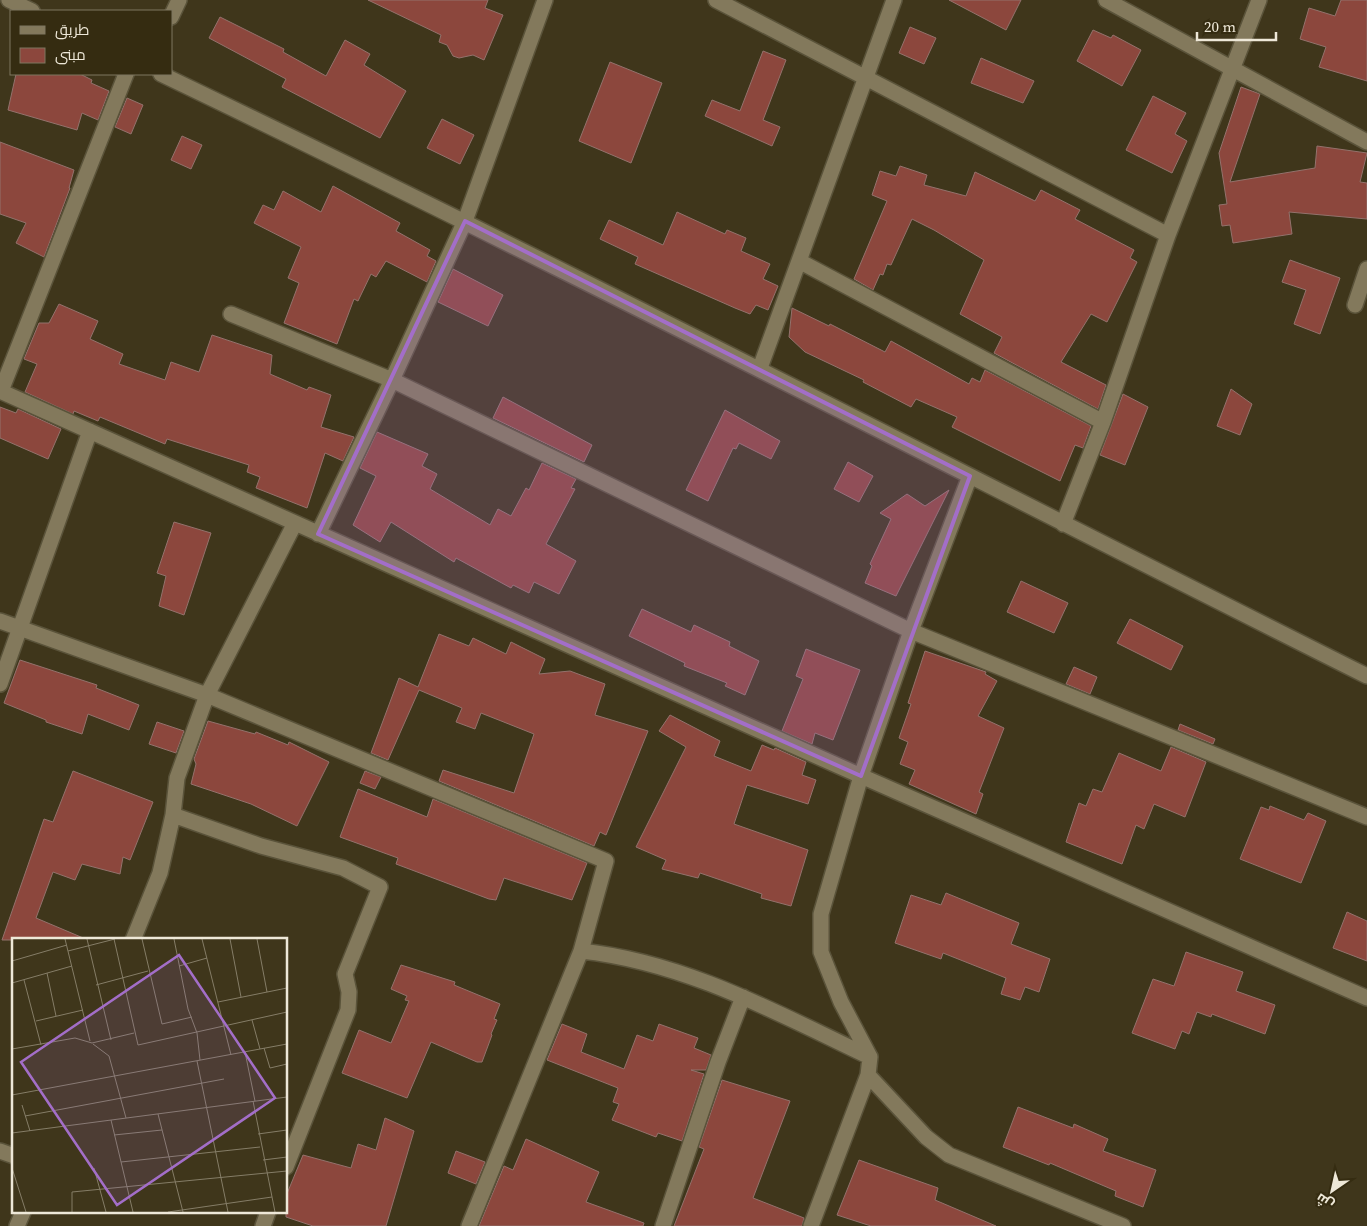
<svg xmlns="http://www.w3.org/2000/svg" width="1367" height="1226" font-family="'Source Serif 4',Cairo,serif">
  <rect width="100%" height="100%" fill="#3f361b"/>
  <path fill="#8c473d" stroke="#93726c" d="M368,0h120l-3,8 18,7 -19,45 -11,-5 -14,3 -6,-2 -6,-11 -8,-3 2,-7z
    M949,0h72l-15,30z
    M1341,0h26v81l-48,-14 7,-20 -26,-8 9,-31 26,8z
    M220,17l64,32 -1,3 43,24 19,-36 25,14 -6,11 42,26 -26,47 -98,-51 4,-8 -77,-41z
    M910,27l26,11 -12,26 -25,-11z
    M1093,30l18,8 2,-3 28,15 -19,36 -45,-25z
    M763,51l23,9 -23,60 17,7 -8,19 -67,-30 7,-16 28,11z
    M981,58l53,23 -11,22 -52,-20z
    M610,62l52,21 -31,80 -52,-22z
    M16,74h64l12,6 -1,3 18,8 -11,29 -16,-7 -5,17 -69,-20z
    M1241,87l19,7 -30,88 85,-14 2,-22 50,7 -7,29 7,1v36l-78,-7 3,22 -59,9 -3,-18 -8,1 -3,-21 8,-1 -8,-51z
    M1153,96l33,17 -11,21 12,7 -15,32 -46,-23z
    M127,98l16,7 -12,29 -16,-7z
    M442,119l32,16 -14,29 -33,-16z
    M182,136l20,9 -11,24 -20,-9z
    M0,142l74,28 -5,18h1l-26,69 -28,-14 10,-20 -26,-9z
    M900,166l27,9 -3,10 42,11 9,-24 60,29 6,-11 39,20 -5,9 59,31 -4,8 7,4 -30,60 -16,-8 -30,48 45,23 -8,24 -104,-56 8,-16 -42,-23 24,-54 -50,-30 -22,-11 -21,46 -4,-1 -4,11 -3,-1 -7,16 -19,-11 33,-78 -15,-6 8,-24 16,5z
    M333,186l67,37 -4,8 34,19 -3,6 9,5 -9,21 -41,-21 -10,16 -5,-3 -13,27 -4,-2 -17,45 -53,-21 15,-40 -11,-5 13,-31 -47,-24 9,-18 11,5 9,-19 38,21z
    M677,212l48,22 2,-4 19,8 -5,13 29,13 -7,15 15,7 -10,24 -12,-5 -6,9 -15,-6 -100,-44 3,-7 -38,-18 9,-19 54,25z
    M1290,260l50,18 -20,56 -26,-10 12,-34 -24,-8z
    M453,269l50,26 -15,31 -50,-24z
    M59,304l39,17 -8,18 33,15 -4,10 46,16 6,-18 28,10 13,-37 60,20 -2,19 37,16 2,-3 22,8 -10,32 33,10 -11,24 -18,-8 -18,55 -51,-20 4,-11 -13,-5 2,-7 -82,-26 -2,5 -65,-27 -2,4 -24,-10 -1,3 -48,-22 12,-28 -13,-5 15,-36h10z
    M792,308l37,18 1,-2 55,28 6,-11 78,43 3,-6 8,4 5,-12 106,56 -8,22 -8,-3 -15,36 -108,-54 5,-10 -41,-18 -5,8 -48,-25 1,-2 -59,-28 -16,-15z
    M1231,389l21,15 -12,31 -23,-9z
    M1123,394l25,13 -23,58 -25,-10z
    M503,397l89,48 -8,17 -91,-44z
    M0,407l16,6 2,-4 43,20 -13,30 -48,-21z
    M725,410l55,31 -9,18 -32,-16 -3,6 -3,-1 -25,53 -22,-11z
    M377,432l51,22 -6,12 15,8 -7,15 60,36 8,-16 13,7 15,-28 3,2 13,-27 34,16 -5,9 4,1 -29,55 30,17 -17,33 -25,-12 -5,11 -16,-8 -2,3 -55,-30 -2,4 -63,-40 -11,20 -27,-17 23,-49 -16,-8z
    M848,462l25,14 -14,26 -25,-13z
    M949,490l-53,106 -31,-13 7,-17 -2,-2 21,-45 -11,-6 27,-19 18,12z
    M174,522l37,11 -27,82 -25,-9 7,-30 -9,-3z
    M1021,581l47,22 -14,30 -47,-21z
    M642,609l49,23 3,-7 36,17 -1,4 30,15 -14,34 -20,-9 2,-3 -43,-17 1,-3 -56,-27z
    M1130,619l53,27 -12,24 -54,-27z
    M439,634l30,12 4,-8 33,16 5,-12 34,17 -6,15 31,-3 35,13 -10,31 53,16 -42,104 -6,-3 -6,14 -155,-65 4,-11 71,23 20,-59 -53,-21 -6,16 -19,-7 6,-14 -43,-18 -31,70 -17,-7 28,-75 19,9z
    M806,649l54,21 -27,70 -18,-7 -3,11 -30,-13 21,-52 -7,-3z
    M925,651l61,21 -1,2 12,7 -19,35 26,12 -25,64 4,2 -7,20 -67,-30 6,-14 -15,-6 8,-22 -9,-4 12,-34 -3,-1z
    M20,660l77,25 -1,3 43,17 -10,25 -41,-16 -6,20 -36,-12v-2l-42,-17z
    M1074,667l23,10 -7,17 -24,-10z
    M670,715l50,26 -6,15 37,15 11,-26 12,5 1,-2 31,14 -4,13 14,5 -8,24 -61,-19 -13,39 74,26 -17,56 -30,-8 1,-4 -62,-21 -2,5 -36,-9 4,-9 -30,-13 50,-100 -27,-16z
    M208,721l47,13 1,-2 32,13 1,-3 40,20 -32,64 -46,-22 -60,-20 5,-20 -2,-5z
    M157,722l27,9 -8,22 -27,-9z
    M1180,724l35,15 -2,5 -35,-14z
    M1171,747l35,15 -21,55 -31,-13 -10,25 -8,-4 -14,39 -56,-22 13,-39 7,3 7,-17 9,3 17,-39 42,18z
    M73,771l80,31 -23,58 -7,-3 -3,17 -38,-10 -7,16 -22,-8 -17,46 52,22h-86l42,-121 9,3z
    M365,771l16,6 -6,12 -15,-6z
    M358,789l69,28 6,-18 154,64 -15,37 -68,-22 -8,22 -7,-1 -93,-35 2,-6 -58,-21z
    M1270,806l34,14 4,-7 18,8 -25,62 -61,-24 21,-52 8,3z
    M946,893l73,30 -8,21 39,15 -11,33 -14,-5 -5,13 -19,-6 5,-16 -63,-25 -2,6 -46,-16 16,-48 30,10z
    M1347,912l20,9v40l-34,-13z
    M1186,952l57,20 -7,19 39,14 -10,29 -53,-20 -1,3 -14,-5 -8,22 -7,-3 -7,18 -43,-16 21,-54 21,7z
    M401,965l54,17 -1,3 46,19 -6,15 3,1 -6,14 1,1 -10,27h-5l-46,-20 -24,56 -65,-25 17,-43 32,13 18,-42 -4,-1 2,-4 -16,-7z
    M562,1024l25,10 -6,18 43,17 13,-34 16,6 6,-17 39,14 -4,10 17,7 -5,15h-15l13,4 -22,67 -24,-8 -2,4 -44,-17 7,-16 -6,-2 5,-14 -71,-28z
    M722,1080l68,21 -37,97 51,20 -2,8h-128l30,-77 -5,-2z
    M1018,1107l55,21 1,-4 34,15 -5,12 53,19 -13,37 -28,-11 1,-5 -66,-28 -1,2 -46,-18z
    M385,1118l29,13 -28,95h-73l-27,-9v-21l17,-41 48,13 7,-24 18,6z
    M526,1139l73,33 -13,30 58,21 -1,3h-164l25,-60 9,4z
    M456,1151l29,11 -9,22 -28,-11z
    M859,1160l79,28 -3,12 61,26h-125l-34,-11z"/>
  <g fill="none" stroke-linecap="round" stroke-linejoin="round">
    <defs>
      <path id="minor" d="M9,0l23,11
        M716,0l452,235
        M1106,0l261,142
        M171,17l8,-17
        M161,74c405,194 804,401 1206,602
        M799,261l304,161
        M1355,305l12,-36
        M231,314l161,66 519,251 456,186
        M760,368l134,-368
        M0,391l861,385 506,222
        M1,391l125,-317
        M1063,524l40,-102 65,-187 91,-235
        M318,534l74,-154 73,-159 80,-221
        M0,621l207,74 399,166 -25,90 -112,275
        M0,684l90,-253
        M173,815l88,31 82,22 37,19 -35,87 4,18 -1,18 -62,157
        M133,940l27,-67 13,-58 4,-37 30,-83 88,-172
        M581,951c104,11 196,62 289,106l-2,18 58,62 23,18 174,71
        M870,1057l-29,-55 -20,-50v-38l40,-138 50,-145 59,-155
        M0,1151l14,5
        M17,1226l6,-14
        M263,1226l5,-14
        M663,1226l55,-164 25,-65
        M811,1226l57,-151"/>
    </defs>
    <use href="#minor" stroke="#5a533a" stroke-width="18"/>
    <use href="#minor" stroke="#83795c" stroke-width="15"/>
  </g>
  <path fill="#a36ec8" fill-opacity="0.2" stroke="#a36ec8" stroke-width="4" stroke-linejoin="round" d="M465,221l505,255 -109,300 -543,-242z"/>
  <g transform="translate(12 938)">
    <rect width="275" height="275" fill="#3f361b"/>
    <path fill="none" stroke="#857d67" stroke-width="1" d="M53,1l25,102M75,1l24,101M102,1l24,106 149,-33M130,1l20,85 30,-7M162,1l14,70 9,24 3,27M190,1l29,116M218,1l11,58M245,1l10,53M56,13l47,-12M0,23l55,-16M167,28l28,-8M35,35l9,43M12,42l17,65M0,45l60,-17M84,47l52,-14M206,64l69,-14M240,82l8,29M24,83l47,-11M81,106l16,12 17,62M252,110l6,20 17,-4M0,111l63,-11 17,5 42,-10M233,114l10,49M185,123l31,151M0,157l275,-51M241,163l22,111M10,167l8,26M146,176l25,98M13,178l199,-37M99,182l22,92M0,195l275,-36M246,196l29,-4M102,197l48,-5M251,222l24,-3M109,224l139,-15M0,230l14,44M82,230l12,44M60,274v-20l215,-21M156,274l104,-15"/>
    <path fill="#a36ec8" fill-opacity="0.15" stroke="#a36ec8" stroke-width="2.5" d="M167,17l96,143 -158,107 -96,-143z"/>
    <rect width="275" height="275" fill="none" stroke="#eee8d8" stroke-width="2.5"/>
  </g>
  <rect x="10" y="10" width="162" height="65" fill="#352c11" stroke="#7f7761"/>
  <rect x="20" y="26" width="25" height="8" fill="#83795c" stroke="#7f7761"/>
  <text x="55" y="35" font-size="15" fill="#eee8d8">طريق</text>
  <rect x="20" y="48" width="25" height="15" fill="#8c473d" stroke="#7f7761"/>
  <text x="55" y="60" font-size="15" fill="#eee8d8">مبنى</text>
  <g transform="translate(1332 1191) rotate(214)" stroke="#352c11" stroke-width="4" paint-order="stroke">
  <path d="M0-4L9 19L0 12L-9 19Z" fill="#eee8d8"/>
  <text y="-8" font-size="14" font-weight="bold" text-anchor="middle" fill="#eee8d8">ش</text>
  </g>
  <path d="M1197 32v8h79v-8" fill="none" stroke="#eee8d8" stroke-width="2.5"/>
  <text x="1204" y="32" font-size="15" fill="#eee8d8" stroke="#352c11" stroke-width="4" paint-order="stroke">20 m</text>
</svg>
